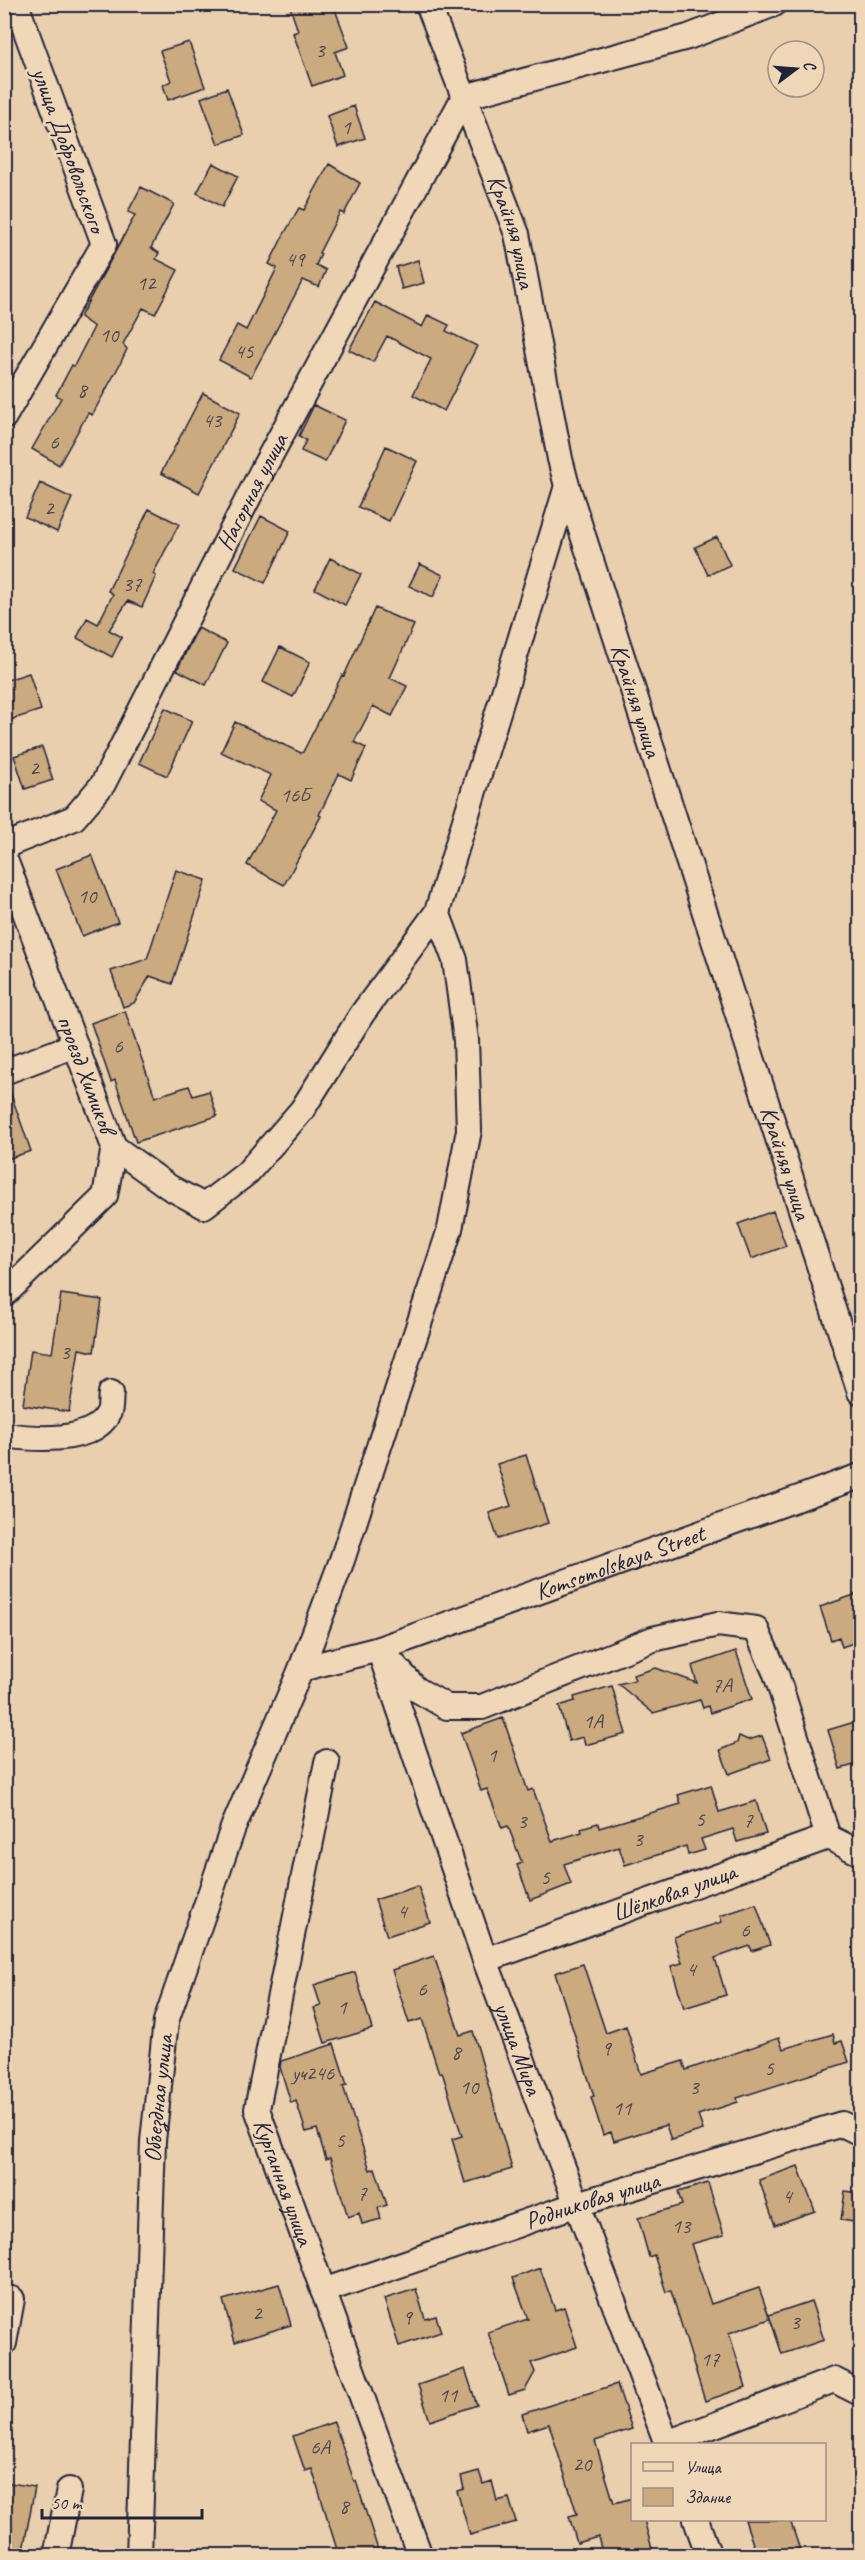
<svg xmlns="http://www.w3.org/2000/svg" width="865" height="2560" font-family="Caveat,sans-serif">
  <rect width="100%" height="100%" fill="#e9cfad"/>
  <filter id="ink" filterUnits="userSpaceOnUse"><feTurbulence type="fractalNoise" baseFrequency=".0167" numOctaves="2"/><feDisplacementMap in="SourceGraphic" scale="12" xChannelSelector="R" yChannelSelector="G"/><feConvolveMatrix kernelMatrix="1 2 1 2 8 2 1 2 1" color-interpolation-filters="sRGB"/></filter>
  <g filter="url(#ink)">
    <path fill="#cbaa80" stroke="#22223b" stroke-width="1.5" d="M289,4h44l16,43 -14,5 8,23 -31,11 -19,-53 5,-2z
      M189,42l16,45 -37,13 -5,-15 8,-4 -11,-30z
      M227,88l17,47 -26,9 -17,-46z
      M354,106l11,32 -27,9 -11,-31z
      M213,163l25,13 -16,31 -25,-14z
      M329,164l31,19 -16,31 -4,-2 -21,41 2,1 -5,11 10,5 -7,17 -16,-7 -52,97 -32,-17 18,-35 9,5 31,-62 -8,-4 14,-28 16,-28 5,2z
      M141,187l33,17 -23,44 8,5 -3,6 22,11 -23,44 -12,-6 -20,36 4,5 -8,17 -27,49 -4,-2 -29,52 -27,-16 29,-51 -5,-3 16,-30 2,1 20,-39 -14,-10 55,-102 -7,-3z
      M418,260l6,23 -22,6 -6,-22z
      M375,302l47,25 6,-12 21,10 -3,6 31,15 -33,65 -31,-16 18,-36 -44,-23 -14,26 -24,-12z
      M203,393l37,20 -41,80 -38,-20z
      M314,405l31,15 -20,42 -24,-11 5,-11 -7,-4z
      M386,446l31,15 -28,60 -31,-14z
      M40,483l32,15 -15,34 -32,-15z
      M149,509l30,15 -26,50 3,2 -14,31 -14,-6 -19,29 13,7 -10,20 -35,-19 10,-20 11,6 15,-30 -5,-3z
      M261,516l29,15 -25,52 -30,-15z
      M717,537l13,28 -22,10 -13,-28z
      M330,558l31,16 -16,31 -30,-16z
      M420,564l23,11 -10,22 -24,-11z
      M375,608l39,17 -24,53 17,8 -15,30 -19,-10 -19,36 12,6 -15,32 -12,-6 -20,41 2,1 -37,69 -37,-20 29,-55 -18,-9 13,-26 -50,-23 14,-30 66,31 2,-1 39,-77 2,1z
      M198,628l29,15 -21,42 -29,-15z
      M280,647l30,15 -17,35 -30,-15z
      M29,673l12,37 -37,12v-41z
      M165,708l27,13 -25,55 -28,-13z
      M42,747l11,33 -28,9 -11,-33z
      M92,855l26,67 -36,14 -26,-67z
      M176,870l30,10 -34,104 -22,-8 -16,27 -11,4 -12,-36 36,-12z
      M125,1011l30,86 34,-11 4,10 16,-5 8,25 -81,26 -21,-62 -4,2 -20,-59z
      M4,1086h4l23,65 -27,9z
      M773,1211l13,35 -35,13 -13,-35z
      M61,1294l41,6 -8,52 -15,-3 -10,63 -46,-7 8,-55 21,3z
      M526,1455l22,68 -50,16 -9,-26 22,-7 -14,-42z
      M857,1594l4,11v35l-19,7 -3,-10 -8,3 -11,-33z
      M736,1651l16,48 -42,14 -2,-7 -5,2 -3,-8 -47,13 -35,-29 17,-4 -2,-5 23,-7 41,15 -5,-17z
      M612,1686l14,48 -41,11 -2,-8 -14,4 -10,-35 16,-5 -1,-4z
      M503,1718l25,73 5,-2 19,52 30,-9 -1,-4 17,-5 1,5 82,-24 -3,-9 33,-10 8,27 37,-11 10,33 -29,8 -4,-13 -32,10 4,11 -17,5 -2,-9 -61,19 -6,-18 -55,17 7,20 -41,16 -13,-35 5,-2 -14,-37 -6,2 -15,-39 -6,2 -20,-58z
      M861,1720v43l-21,6 -12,-39z
      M739,1736l9,4 14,-4 9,23 -42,15 -9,-24 17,-7z
      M418,1886l12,36 -43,14 -12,-36z
      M756,1904l14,41 -18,6 -2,-5 -35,12 11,37 -42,13 -13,-42 11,-3 -8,-26 48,-15 -2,-6z
      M434,1956l26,79 13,-4 39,138 -47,14 -13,-44 10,-3 -20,-64 -3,1 -17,-54 -13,4 -17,-53z
      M583,1964l23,69 20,-7 15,48 42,-13 3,9 93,-32 4,11 50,-15 2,9 7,-2 7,21 -112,36 1,4 -40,13 5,15 -32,10 -5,-15 -52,16 -3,-9 -8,3 -12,-38 3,-1 -39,-123z
      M355,1972l17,57 -47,14 -11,-35 7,-2 -7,-21z
      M334,2044l13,41 -4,1 27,84 5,-2 12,37 -9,3 3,11 -19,5 -3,-11 -11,4 -18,-59 -4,2 -9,-31 -11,3 -10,-31 -5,2 -11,-36 1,-6z
      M798,2166l17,45 -40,14 -16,-45z
      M708,2183l16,52 -33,9 20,60 48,-16 11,31 -41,14 17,54 -41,14 -34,-110 -5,1 -12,-37 -5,2 -11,-39 44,-13 -4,-13z
      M845,2191l16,2v30l-20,-3z
      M540,2268l15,42 9,-3 13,40 -46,16 4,9 -10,18 -16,5 -21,-63 40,-13 -15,-41z
      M279,2284l12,41 -56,17 -12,-42z
      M416,2289l9,30 11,-3 5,16 -42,14 -15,-47z
      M811,2301l13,39 -42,14 -13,-39z
      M465,2369l12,36 -47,16 -12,-36z
      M617,2384l15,45 -37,12 19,62 19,-5v22h11l10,36h-51l-5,-19 -21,6 -8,-27 8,-2 -28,-90 -22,7 -5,-17z
      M334,2422l20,59h2l24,75h-41l-27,-87 -7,2 -12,-35z
      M479,2471l4,13 9,-3 5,20 12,-3 7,24 -46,13 -13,-44 7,-2 -3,-13z
      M4,2482l31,5 -13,69h-18z
      M745,2520h45l12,36h-45z"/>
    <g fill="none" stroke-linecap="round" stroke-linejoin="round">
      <defs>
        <g id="minor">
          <path id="s1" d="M428,4l89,230 43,225 7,27 293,906"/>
          <path d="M4,417l100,-173 -88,-240"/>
          <path id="s2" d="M4,846l70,-28 29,-34 160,-315 201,-372 224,-60 86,-33"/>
          <path id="s3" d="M4,857l110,290 -9,49 -101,99"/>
          <path id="s4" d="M437,912l18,48 11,80 3,90 -19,99 -108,331 -41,109 78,-20 481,-173"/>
          <path d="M4,1072l71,-27"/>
          <path d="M114,1147l55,40 35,19 43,-33 55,-63 60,-96 75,-102 130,-426"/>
          <path d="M4,1435c29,4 90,10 105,-23 2,-5 1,-14 2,-19"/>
          <path id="s5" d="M379,1649l106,311 182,484"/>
          <path d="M385,1655l31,34 31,18h35l171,-68 65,-15 38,5 20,45 52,163"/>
          <path id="s6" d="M327,1762l-70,347 163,447"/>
          <path id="s7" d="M485,1960l343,-123 32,16"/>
          <path id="s8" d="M323,2291l255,-87 264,-80 18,9"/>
          <path d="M4,2343l8,-44"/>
          <path d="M667,2443l167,-63 26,13"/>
          <path d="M696,2520l13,36"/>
          <path d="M56,2556l13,-66"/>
          <path id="s9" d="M139,2556l14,-415 13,-120 67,-193 68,-159"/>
        </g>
      </defs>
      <use href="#minor" stroke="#22223b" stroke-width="28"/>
      <use href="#minor" stroke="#f0d7b8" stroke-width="24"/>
    </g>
  </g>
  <g text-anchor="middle" stroke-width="6" stroke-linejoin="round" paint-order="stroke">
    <g font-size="21" fill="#4c444c">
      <text x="320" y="57">3</text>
      <text x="346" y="134">1</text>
      <text x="295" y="266">49</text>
      <text x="146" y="290">12</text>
      <text x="109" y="342">10</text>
      <text x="244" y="358">45</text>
      <text x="82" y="397">8</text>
      <text x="212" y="427">43</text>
      <text x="54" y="449">6</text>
      <text x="49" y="515">2</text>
      <text x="132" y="591">37</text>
      <text x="34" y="775">2</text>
      <text x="295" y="802">16Б</text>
      <text x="87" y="903">10</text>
      <text x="118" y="1053">6</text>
      <text x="65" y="1359">3</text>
      <text x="722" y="1692">7А</text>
      <text x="593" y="1728">1А</text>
      <text x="492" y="1762">1</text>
      <text x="700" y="1826">5</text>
      <text x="748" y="1827">7</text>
      <text x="522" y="1828">3</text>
      <text x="638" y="1846">3</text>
      <text x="545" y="1884">5</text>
      <text x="402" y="1918">4</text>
      <text x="745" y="1937">6</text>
      <text x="691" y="1976">4</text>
      <text x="422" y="1996">6</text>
      <text x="342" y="2014">1</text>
      <text x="606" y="2055">9</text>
      <text x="456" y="2059">8</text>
      <text x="769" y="2075">5</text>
      <text x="313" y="2080">уч246</text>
      <text x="469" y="2094">10</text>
      <text x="694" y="2094">3</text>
      <text x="622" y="2115">11</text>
      <text x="340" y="2147">5</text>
      <text x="362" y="2200">7</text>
      <text x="787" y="2203">4</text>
      <text x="681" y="2233">13</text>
      <text x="257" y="2320">2</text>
      <text x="407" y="2324">9</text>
      <text x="795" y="2329">3</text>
      <text x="710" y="2366">17</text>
      <text x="448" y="2402">11</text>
      <text x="320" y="2454">6А</text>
      <text x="582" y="2471">20</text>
      <text x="344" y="2513">8</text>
    </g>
    <g font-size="24" fill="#22223b" stroke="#f0d7b8">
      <text transform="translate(69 150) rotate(70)" y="8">улица Добровольского</text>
      <text dy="8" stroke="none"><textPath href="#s1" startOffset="243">Крайняя улица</textPath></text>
      <text dy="8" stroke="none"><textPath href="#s2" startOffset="448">Нагорная улица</textPath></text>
      <text dy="8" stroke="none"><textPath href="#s1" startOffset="729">Крайняя улица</textPath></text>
      <text dy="8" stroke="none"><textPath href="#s3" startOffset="232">проезд Химиков</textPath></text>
      <text dy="8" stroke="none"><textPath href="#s1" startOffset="1215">Крайняя улица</textPath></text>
      <text dy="8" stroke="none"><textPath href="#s4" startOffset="1124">Komsomolskaya Street</textPath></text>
      <text dy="8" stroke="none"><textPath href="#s7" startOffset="201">Шёлковая улица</textPath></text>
      <text dy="8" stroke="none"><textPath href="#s5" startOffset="423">улица Мира</textPath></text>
      <text dy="8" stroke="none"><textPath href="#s9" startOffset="458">Объездная улица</textPath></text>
      <text dy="8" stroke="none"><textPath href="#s6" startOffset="432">Курганная улица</textPath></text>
      <text dy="8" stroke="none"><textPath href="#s8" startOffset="284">Родниковая улица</textPath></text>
    </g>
  </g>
  <rect width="865" height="2560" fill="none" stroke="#f0d7b8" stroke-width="24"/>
  <rect x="12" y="12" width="841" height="2536" fill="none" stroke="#22223b" stroke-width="2" filter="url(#ink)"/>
  <rect x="631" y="2443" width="195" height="78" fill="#f0d7b8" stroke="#9e8f86" stroke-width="1.5"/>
  <rect x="643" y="2462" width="30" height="9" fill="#f0d7b8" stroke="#9e8f86" stroke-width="1.5"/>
  <text x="685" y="2473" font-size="18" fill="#22223b">Улица</text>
  <rect x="643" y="2488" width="30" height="18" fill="#cbaa80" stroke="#9e8f86" stroke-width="1.5"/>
  <text x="685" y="2503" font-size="18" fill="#22223b">Здание</text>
  <g transform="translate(796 69) rotate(74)"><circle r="28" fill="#f0d7b8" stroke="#9e8f86" stroke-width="1.5"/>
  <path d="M0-4.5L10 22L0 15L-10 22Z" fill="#22223b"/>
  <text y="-9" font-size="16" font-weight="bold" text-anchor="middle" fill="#22223b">С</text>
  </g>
  <path d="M42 2509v9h160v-9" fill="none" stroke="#22223b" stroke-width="3"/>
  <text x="51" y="2509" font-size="18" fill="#22223b" stroke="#f0d7b8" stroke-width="4.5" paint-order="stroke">50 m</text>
</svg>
